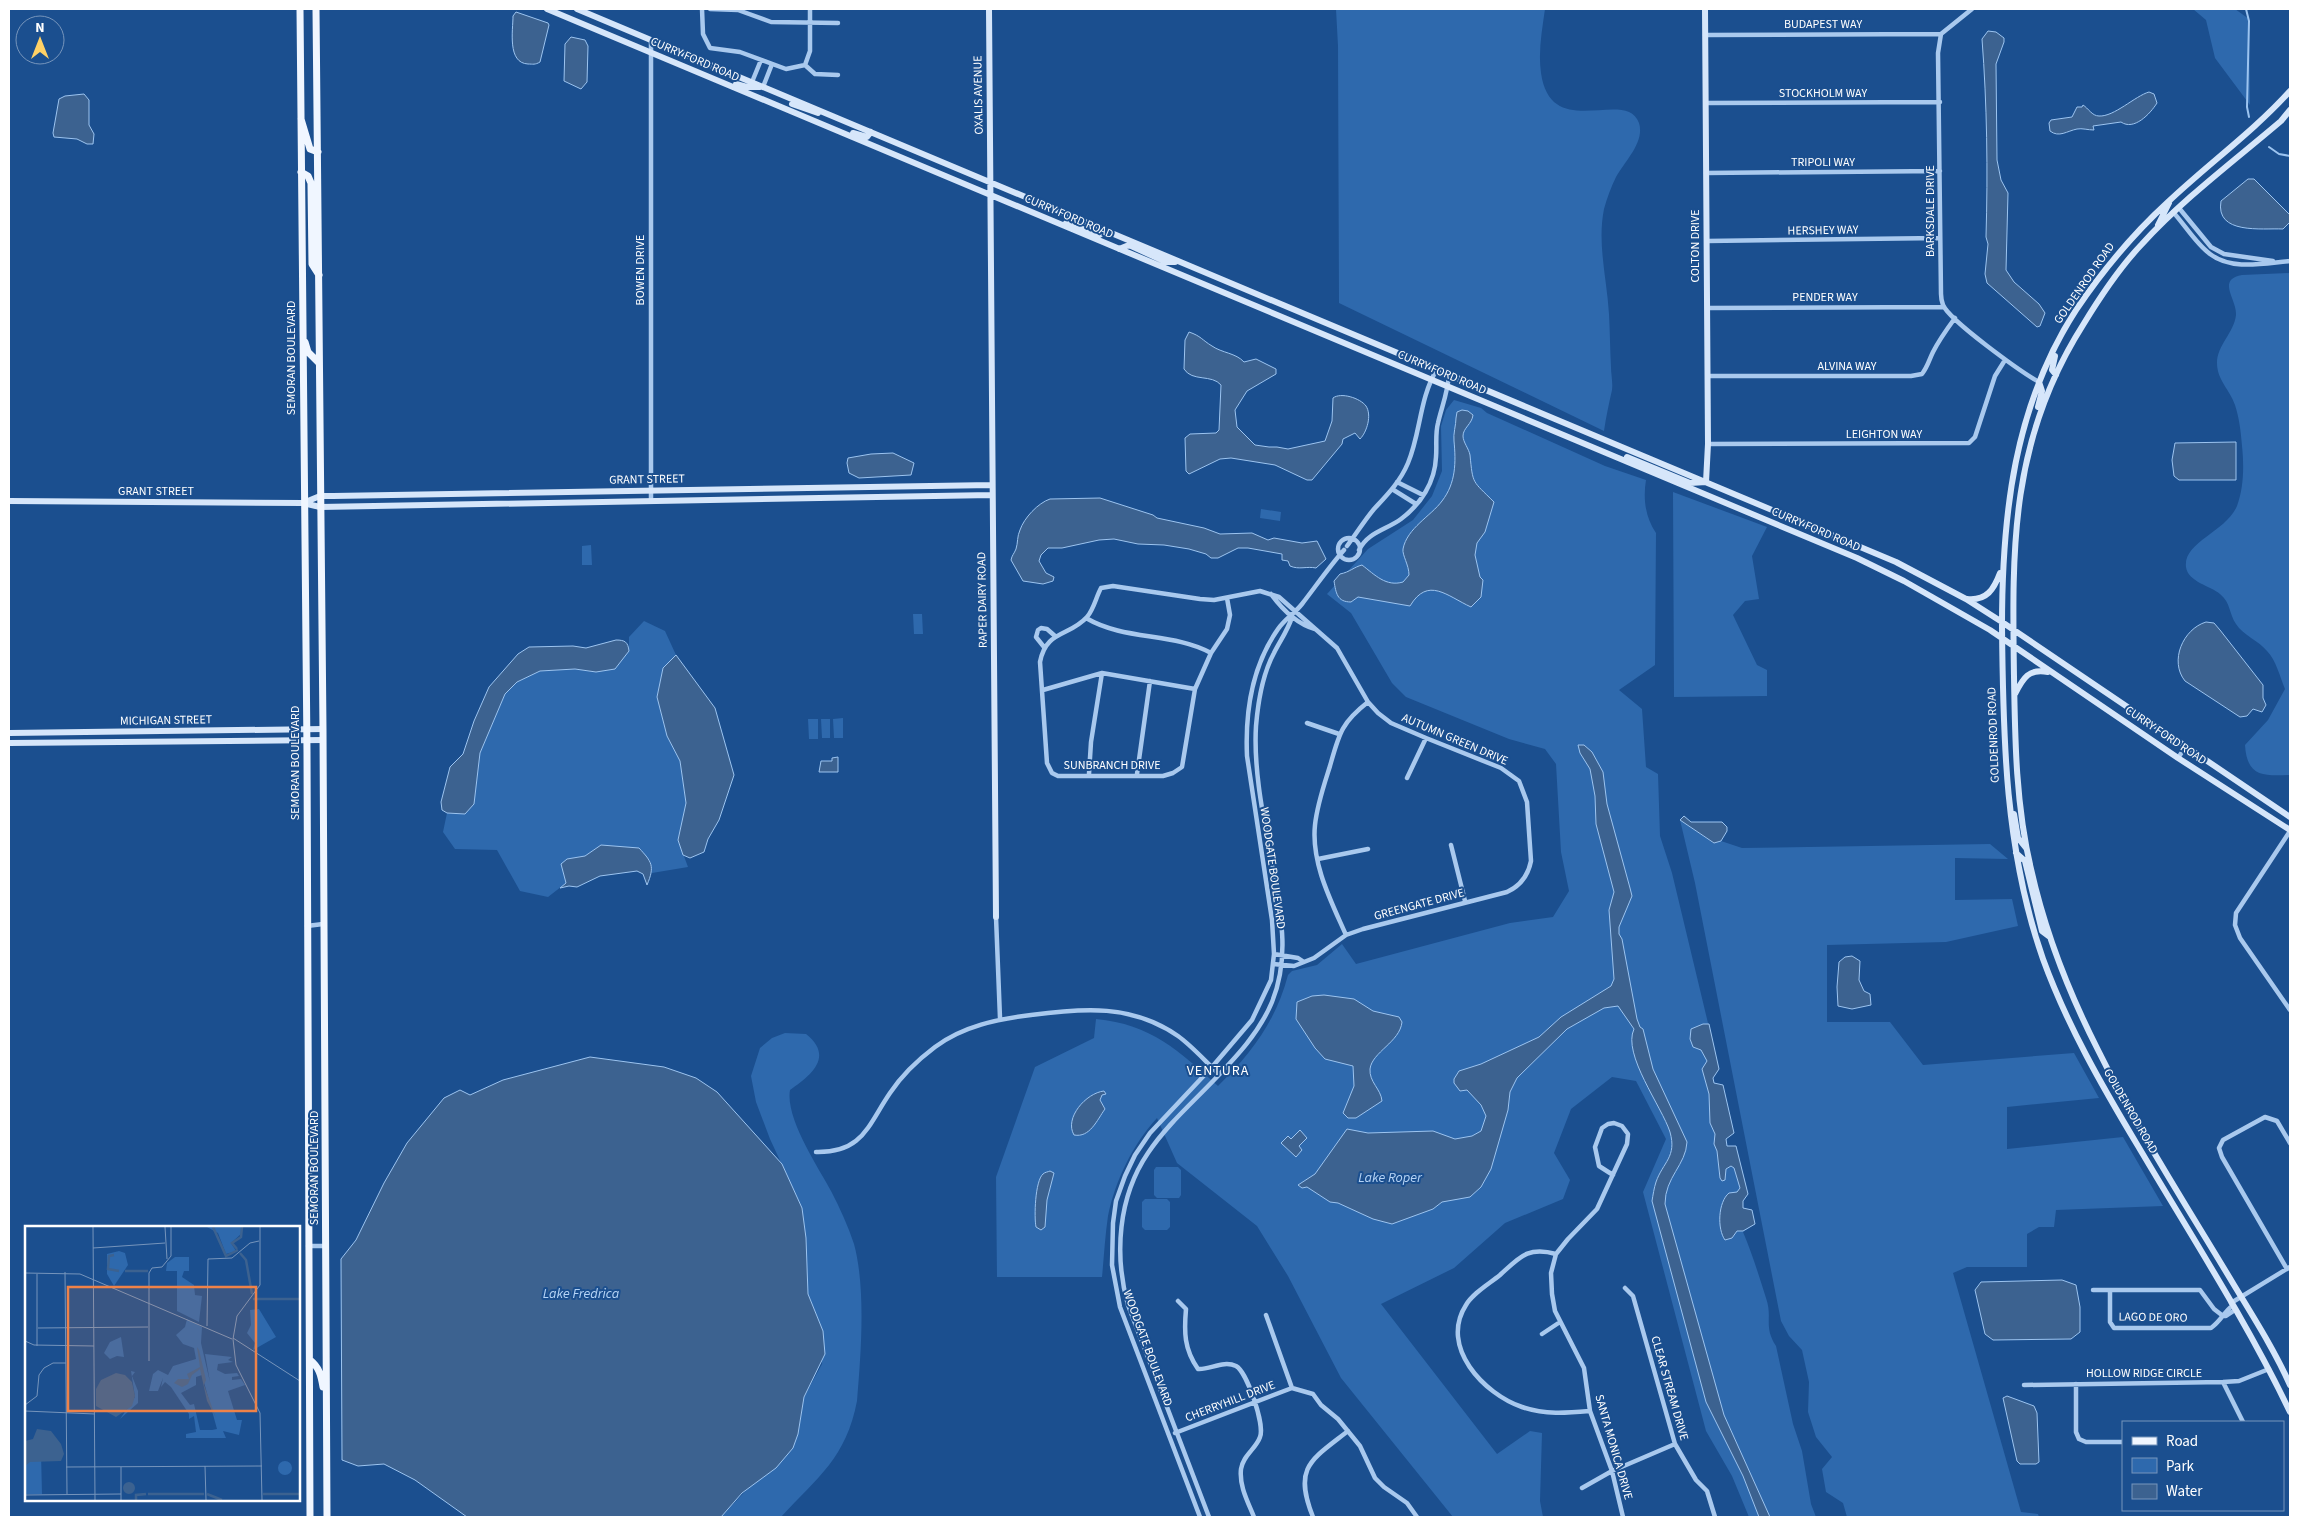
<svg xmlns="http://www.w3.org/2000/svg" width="2299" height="1526" font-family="'Source Sans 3',sans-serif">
  <rect width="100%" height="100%" fill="#1b4f8f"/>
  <path fill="#2e69ad" d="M1336,9h209c-3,21 -7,43 -4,64 10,70 85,14 98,50 6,19 -14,38 -23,54 -5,10 -9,21 -12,32 -7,35 3,70 5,105 1,18 1,36 2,53 0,7 2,16 1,23 -3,13 -6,27 -8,41l-265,-128 -1,-257z
    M2193,9h42l14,10 1,86 -35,-47 -9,-38z
    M2290,273v502c-27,1 -43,2 -45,-30l23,-25 17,-31c-5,-12 -9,-29 -18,-38 -8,-10 -24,-16 -31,-27 -7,-10 -5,-21 -16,-30 -9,-8 -32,-12 -34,-27 -3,-25 40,-35 51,-61 7,-19 7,-41 5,-60 -1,-14 -3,-29 -7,-41 -5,-15 -18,-25 -18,-42 0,-18 17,-30 19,-48 1,-16 -20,-35 6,-40z
    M1454,400l27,8 6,5 118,53 41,14c-3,18 -1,37 10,53l-1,132 -36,25 23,19 4,58 12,7 2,62 12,37 47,196 -6,9 1,5 9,2 11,48 -8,6 1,7h9l12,48 -5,7v7l9,2 3,14 -12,8c9,21 16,44 23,66 7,20 -3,28 10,48l17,78 9,27 9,53 5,13h-67l-17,-41 -26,-45 -63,-239 23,-53 -30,-58 -24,-4 -41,32 -17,44 16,27 -7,19 -58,24 -51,45 -73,36 116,150 33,-23 12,2 -2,68 3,16h-90l-112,-139 -53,-102 -31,-50 -80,-63 -20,-45c-24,26 -42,63 -49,98 -3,20 -4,41 -6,61h-105l-1,-100 39,-110 59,-29 2,-19c55,5 83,32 122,67 33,-32 58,-65 70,-111l4,-4 25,-6 25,-21 14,20 154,-41 43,-6 16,-26 -8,-39 -5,-88 -11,-15 -36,-10 -103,-42 -14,-14 -41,-70 -24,-19 41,-45 45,-29 19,-24 10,-25 -1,-45 5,-16z
    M1673,492l94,35 -15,29 7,43 -14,2 -12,14 24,50 10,5v26l-93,1z
    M1261,509l20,3 -1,9 -20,-3z
    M591,545l1,20h-10v-19z
    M913,614h9l1,20h-9z
    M644,621l21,10 11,24 -13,13 -6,29 10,39 13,25 6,42 -8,37 10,27 -36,6 -2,-13 -49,-15 -16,11 -18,3 -1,24 -18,14 -28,-6 -23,-41 -42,-1 -12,-17 4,-19 18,1 9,-10 6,-51 25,-59 12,-12 23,-11 35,-2 21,3 33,-21v-14z
    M843,718v20h-9l-1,-19z
    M808,719h10v20h-9z
    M821,719h9v19h-8z
    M1680,820l33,23 8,-2 21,7 248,-4 18,15 -53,-1v42l57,-1 6,27 -72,16 -119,3v77h63l33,43 151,-12 25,45 -92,9v42l116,-12 40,69 -107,4 -2,17h-15l-12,7v33h-60l-14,6 68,239 17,2 1,3h-192l-4,-14 -17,-11 -4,-23 10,-12 -16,-20 -8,-25 1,-30 -7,-32 -13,-14 -8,-15 -86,-438z
    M785,1033l21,1c29,23 4,42 -16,56 -5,28 28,77 41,101 9,17 17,35 23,53 12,44 7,110 3,157 -11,57 -39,76 -76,116h-60l31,-33 24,-16 22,-34 6,-37 18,-33 1,-33 -15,-37 -2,-56 -4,-30 -32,-69 -14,-37 -5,-26 9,-28 12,-10z
    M1156,1167h22l3,3v25l-2,3h-22l-3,-3v-25z
    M1145,1199h22l3,3v25l-3,3h-22l-3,-3v-25z"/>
  <path fill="#3c6290" stroke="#9cc4f0" d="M516,12l32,11 1,2 -9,37c-5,3 -7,2 -12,2 -21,-1 -15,-34 -15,-48z
    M1988,31l8,1 8,6v4l-8,22 1,96 4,20 7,13 -2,77 8,12 25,22 6,9 -5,13 -3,1 -50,-44 -2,-9 3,-30 -2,-7c2,-66 1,-133 -4,-198z
    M571,37l14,3 3,6 -1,36 -6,7 -17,-8 1,-37z
    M2149,92l5,2 3,9c-7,11 -23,28 -36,19l-28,4 1,4c-6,0 -12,-2 -17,-1 -10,2 -18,9 -27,2l-1,-8 2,-3 21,-3 5,-10h5l1,-2c5,3 9,11 16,11 15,1 36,-20 50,-24z
    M84,94l5,6v25l5,9 -1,10h-6l-10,-5 -23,-2 -1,-4 6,-34 6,-3z
    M2248,179h6l36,36v7l-7,7c-21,-1 -68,6 -62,-28z
    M1189,332c12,4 13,8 23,14 10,7 24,7 32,16l12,-3 20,10v5l-29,17 -12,19 2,17 18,18 14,2h8l11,2 37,-8 7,-20 1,-23c8,-6 27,0 33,8 6,9 1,26 -6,33l-5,-6 -12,6 -1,5 -30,36h-5l-32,-15 -44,-7 -11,1 -31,15 -3,-3 -1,-33 5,-4 26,-1 3,-3 2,-45c-9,-11 -29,-3 -37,-16l1,-29z
    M1462,410l6,1 5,4c-1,9 -10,13 -10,21 0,6 6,13 7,19 3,30 2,25 24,47l-9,30 -8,11 -2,12 5,22 3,3 -2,17 -10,10c-24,-11 -43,-31 -61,-1l-52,-9 -7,5c-14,0 -15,-9 -17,-21l6,-7c10,-2 14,-7 22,-9 13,10 24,22 41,17l6,-7c0,-10 -7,-20 -6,-26 4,-21 28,-33 39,-48 14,-18 14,-39 12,-60 -1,-7 2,-16 2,-23l1,-6z
    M2236,442v38h-57l-5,-4 -2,-16 3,-17z
    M893,453l21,10 -3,12 -52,3 -10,-5 -2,-10 1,-5 23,-4z
    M1100,498l53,17 4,3 47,10 16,6 32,-1 16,7 6,-2 28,5 15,-2 9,18 -10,9c-9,-2 -17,2 -26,-2l-2,-5 -6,-1v-6l-34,-6h-10l-20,10h-7l-5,-4 -17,-5 -25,-4 -26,-1 -24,-5 -15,1 -37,8h-14l-7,7 -2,6 7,12 8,4 -1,4 -10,3 -20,-3 -12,-21c1,-5 3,-6 5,-11 2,-6 1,-13 4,-19 4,-12 18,-27 30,-31z
    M2206,622l8,1 6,7 43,55v13l3,7 -4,7 -9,-3 -6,7 -7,1 -55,-36c-16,-20 -2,-52 21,-59z
    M616,640c9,0 12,2 13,11l-14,18 -19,3 -21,-3 -35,2 -23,11 -12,12 -25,59 -6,51 -9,10 -18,-1 -5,-3 -1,-8 9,-35 13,-13 11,-33 15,-34 29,-33 11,-7 44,-1 13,2z
    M676,655l39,53 19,67 -15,45 -11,19 -4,13 -14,6 -7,-3 -5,-15 8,-37 -6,-42 -13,-25 -10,-39 6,-29z
    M1578,745h6l8,7 11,20 4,32 23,84 2,8 -13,31v7l3,5 15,80 3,8 3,2 10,40 34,73c-1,23 -22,35 -22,62l59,211 46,102h-11l-16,-41 -37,-74 -54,-201c1,-6 2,-13 4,-19 7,-20 21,-25 14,-50 -8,-25 -48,-78 -36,-103l-16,-23 -14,2 -37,21 -50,49 -7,14 -2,18 -17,59 -10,18 -11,10 -28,5 -9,7 -41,15 -19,-5 -35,-16 -8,-1 -23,-15 -5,1 -4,-3 17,-11 32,-45 21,4 65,-2 22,8 17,-3 9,-5 5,-15 -5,-11 -14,-15 -7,1 -6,-8v-4l5,-8 22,-7 58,-27 22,-20 50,-31 3,-7 -5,-69 5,-18 -18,-68 -1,-28 -5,-27 -10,-16z
    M838,757v15h-19l2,-11h11v-3z
    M1684,816l7,6h31l5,5v4l-6,10 -7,2 -34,-23z
    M601,845l38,3c13,14 16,18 8,37l-4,-11 -6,-3 -37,5 -23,11 -8,-1 -9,2 6,-5 -5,-19 6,-5 18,-3z
    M1852,956l8,5 -1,19 5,11 6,3 1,11 -19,4 -14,-3 -1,-19 2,-25 6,-5z
    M1324,995l30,4 19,12 26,6 3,5c-2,20 -30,30 -32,47 -1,13 11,20 12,32l-26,17h-8l-5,-5 11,-27 -1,-20 -28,-7 -10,-11 -19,-29 1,-17 15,-6z
    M1703,1024h6l10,45 -6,9 1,5 9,2 11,48 -8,6 1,7h9l12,48 -5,7v7l9,2 3,14 -12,7h-6l-5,7 -7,2c-8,-11 -7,-38 4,-47l8,-1 3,-4 -6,-20 -3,-2 -5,3 -1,11 -3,1 -2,-3 -3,-27 -3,-7 1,-10 -5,-11 -1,-29 -7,-25 5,-8 -6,-11 -8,-3 -3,-8 1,-10z
    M590,1057l74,10 32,11 21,14 65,72 20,44 4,30 2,56 15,37 2,23 -21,43 -6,37 -5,14 -17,20 -34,25 -21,24h-254l-52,-37 -31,-16 -26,2 -16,-6 -1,-201 15,-19 28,-57 23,-40 37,-45 16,-8 10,5 33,-15z
    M1104,1091l2,3 -4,1 -2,5 5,9c-8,11 -15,29 -31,26 -10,-17 12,-42 30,-44z
    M1300,1130l7,8 -8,8 3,4 -6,7 -15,-14 7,-7 3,3z
    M1050,1171l4,2 -7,27 -2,27 -4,3 -5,-3c-2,-10 -1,-46 7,-53 2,-2 5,-2 7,-3z
    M2062,1280l14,5 4,22v25l-9,7 -78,1 -8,-6 -10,-44 6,-8z
    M2007,1396l27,10 3,7 2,49 -3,2h-16l-3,-3 -14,-63z"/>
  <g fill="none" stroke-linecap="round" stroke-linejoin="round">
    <path stroke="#9cc4f0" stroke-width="2" d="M2246,9l3,12 -2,86 2,10
      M2269,147l10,7 11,2"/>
    <path stroke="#a9c9ee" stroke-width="4.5" d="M702,9l1,25 7,14 30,4 46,17 19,-4 5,-14v-42
      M710,9l28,1 33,12 67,1
      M1972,9l-31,25 -3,19 3,241c0,3 1,8 2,11 7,16 78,67 96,77
      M1705,35l236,-1
      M805,65l10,9 23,1
      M752,82l9,-22
      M763,87l9,-23
      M1706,103l234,-1
      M1706,173l234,-2
      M2179,208l32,39 13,7 49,7
      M2173,212c12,13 23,32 37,42 22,17 55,9 80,7
      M1707,241l233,-3
      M1707,308l236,-1
      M1708,376h203l11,-2c6,-8 7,-14 11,-22 6,-12 14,-23 22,-34
      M1708,444l261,-1 6,-6 20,-61 10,-16
      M1397,482l26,13
      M1392,489l24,15
      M651,501v-461
      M1338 549a11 11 0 1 1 22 0a11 11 0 1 1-22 0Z
      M1347,546c9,-12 17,-25 27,-37 13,-14 26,-27 34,-46 13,-31 11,-64 29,-94
      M1359,550c9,-18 27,-20 42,-31 20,-15 34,-37 35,-62 1,-11 -1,-23 2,-34 4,-17 10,-31 11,-49
      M1271,594c11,15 26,30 44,35
      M1227,598l3,17 -3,14 -16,24 -16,36 -13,78 -9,6 -10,3h-105l-6,-3 -5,-10 -7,-101c6,-32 29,-25 47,-45 7,-8 9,-20 14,-29l12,-2 87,13 14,1 46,-9 19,6 58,51 31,54 10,11 13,10 35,15 75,30 18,13 8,21 4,59c-3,15 -11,25 -24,31l-144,37 -17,6 -32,23 -20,8 -21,-2
      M1086,618c39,23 86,14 125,35
      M1044,647l-8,-10 2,-7 3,-2 6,1 8,7
      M1043,690l59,-17 93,16
      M1307,723l32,11
      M2178,758l8,-12
      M1089,774l2,-32 11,-69
      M1137,774l13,-93
      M1407,778l19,-40
      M2290,831l-54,82 -1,12 5,13 50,72
      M1451,845l14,56
      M1318,859l50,-10
      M996,917l4,101
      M307,926l16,-2
      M1346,935c-15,-34 -35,-72 -31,-110 2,-20 9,-40 15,-59 9,-32 11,-43 38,-64
      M1274,954l24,4 6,4
      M816,1152c47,1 52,-27 74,-59 12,-18 29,-34 45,-46 28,-21 63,-28 96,-32 52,-7 101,-11 147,21 14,10 28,26 41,38
      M1613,1175l-14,-9 -4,-19 7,-19 6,-4 6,-1 8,3 6,8 -1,10 -30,65 -29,30 -12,15 -5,19 1,21 3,17 29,57 6,43 22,60 11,46
      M308,1246h18
      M1556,1254c-28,-8 -36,3 -56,21 -11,9 -27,18 -34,30 -27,42 18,89 56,102 23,8 45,6 68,4
      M2287,1269l-65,-112 -3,-9 4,-8 42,-23 12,4 13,22
      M1625,1288l8,8 42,148 21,36 11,11 8,26
      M2093,1290h107l14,19 9,7
      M2110,1291v31l4,6h97c10,-7 13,-16 21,-22
      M1178,1301l8,8c-2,23 -2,40 12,60 12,1 25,-9 38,-3 11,6 29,59 24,71 -4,12 -17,18 -19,32 -2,17 7,33 13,48
      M2231,1303l59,-36
      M1266,1315l26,73
      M2223,1316h3l9,-6
      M1542,1334l18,-12
      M2223,1382l20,40
      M2076,1384v48l3,7 7,3h37
      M2024,1385l199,-3 16,-1 30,-12
      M1175,1433l117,-45 21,6 8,11 17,14 22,27 15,32 9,9 23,16 10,14
      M1582,1488l30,-17 63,-27
      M1200,1517l-80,-210 -8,-42 1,-42 3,-22 9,-25 10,-21 15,-22 62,-66 40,-47 19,-40 3,-26 -2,-34 -25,-164c-2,-45 5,-90 31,-127 7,-10 17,-16 24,-25 14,-18 27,-37 42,-54
      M1209,1517l-81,-212c-14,-50 -10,-108 20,-152 18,-27 43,-49 66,-73 23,-24 45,-47 58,-78 17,-42 10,-83 2,-126 -8,-47 -21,-102 -18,-150 2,-24 6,-51 18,-73 6,-12 14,-23 18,-36
      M1313,1517c-20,-50 -2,-57 35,-86"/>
    <path stroke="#d6e6fa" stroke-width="6" d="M547,9l1310,549 47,23 86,49 188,128 112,72
      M577,9l1319,553 70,37 36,23 288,195
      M989,9l7,908
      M1705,9l3,435 -2,38
      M736,84l11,3h13
      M2290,91c-37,41 -82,73 -122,111 -35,32 -65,68 -92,108 -62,96 -74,205 -74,316 1,113 3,225 41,333 24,66 59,127 95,187 52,88 108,174 152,266
      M792,104l26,9
      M2290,110l-9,11c-47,40 -98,78 -139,123 -23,24 -42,53 -59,81 -73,115 -71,222 -69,352 1,65 2,129 17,192 14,63 38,124 67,181 40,81 90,158 136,235 20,33 41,66 56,100
      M853,133l14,4 4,-5
      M1066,223l33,12 9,-4
      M2158,225l11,-22
      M1119,249l10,-4 37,17h9
      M2055,356l-3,14 4,5
      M2038,407l4,-16 -3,-9
      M1627,457l63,26 16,-1
      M9,501l294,2 17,4 672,-12
      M303,503l17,-7h13l659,-11
      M1967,599c20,2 27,-10 33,-26
      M2015,694c8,-16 14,-26 33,-22
      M9,733l314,-4
      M9,743l314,-3
      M2014,814l4,24 8,10
      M2016,853l9,8 17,70 8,6"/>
    <path stroke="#f0f6ff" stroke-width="7" d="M300,9l7,743 3,765
      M316,9l7,720 4,788
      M301,119l9,30 8,3
      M301,172l7,4 3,7 1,81 7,11
      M305,342l3,10 11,11
      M310,1360c9,7 11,15 13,27"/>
  </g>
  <g text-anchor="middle" stroke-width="4" stroke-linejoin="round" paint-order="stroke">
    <g font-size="12" fill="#fff" stroke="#1b4f8f">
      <text x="1823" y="28">BUDAPEST WAY</text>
      <text transform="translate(695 59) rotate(23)" y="4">CURRY FORD ROAD</text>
      <text x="1823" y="97">STOCKHOLM WAY</text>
      <text transform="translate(978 95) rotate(-91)" y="4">OXALIS AVENUE</text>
      <text x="1823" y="166">TRIPOLI WAY</text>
      <text transform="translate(1930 211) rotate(-90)" y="4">BARKSDALE DRIVE</text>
      <text transform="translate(1069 216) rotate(23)" y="4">CURRY FORD ROAD</text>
      <text transform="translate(1823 230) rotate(-1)" y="4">HERSHEY WAY</text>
      <text transform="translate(1695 246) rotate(-90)" y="4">COLTON DRIVE</text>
      <text transform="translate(640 270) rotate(-90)" y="4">BOWEN DRIVE</text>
      <text transform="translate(2084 283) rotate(-55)" y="4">GOLDENROD ROAD</text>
      <text x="1825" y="301">PENDER WAY</text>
      <text transform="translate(291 358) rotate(-90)" y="4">SEMORAN BOULEVARD</text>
      <text x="1847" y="370">ALVINA WAY</text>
      <text transform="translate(1442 372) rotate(23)" y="4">CURRY FORD ROAD</text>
      <text x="1884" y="438">LEIGHTON WAY</text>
      <text transform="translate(647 479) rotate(-1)" y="4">GRANT STREET</text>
      <text x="156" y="495">GRANT STREET</text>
      <text transform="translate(1816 529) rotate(23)" y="4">CURRY FORD ROAD</text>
      <text transform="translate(982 600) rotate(-91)" y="4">RAPER DAIRY ROAD</text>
      <text transform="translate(166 720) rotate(-1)" y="4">MICHIGAN STREET</text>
      <text transform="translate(1993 735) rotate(-92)" y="4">GOLDENROD ROAD</text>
      <text transform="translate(2166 735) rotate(34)" y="4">CURRY FORD ROAD</text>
      <text transform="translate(1455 739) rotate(23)" y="4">AUTUMN GREEN DRIVE</text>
      <text transform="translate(295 763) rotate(-90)" y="4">SEMORAN BOULEVARD</text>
      <text x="1112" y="769">SUNBRANCH DRIVE</text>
      <text transform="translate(1273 868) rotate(82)" y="4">WOODGATE BOULEVARD</text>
      <text transform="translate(1419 904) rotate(-15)" y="4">GREENGATE DRIVE</text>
      <text transform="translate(2131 1111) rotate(60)" y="4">GOLDENROD ROAD</text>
      <text transform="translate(314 1168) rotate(-90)" y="4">SEMORAN BOULEVARD</text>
      <text transform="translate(2153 1317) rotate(1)" y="4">LAGO DE ORO</text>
      <text transform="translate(1148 1348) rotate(70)" y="4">WOODGATE BOULEVARD</text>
      <text x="2144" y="1377">HOLLOW RIDGE CIRCLE</text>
      <text transform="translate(1670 1388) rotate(74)" y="4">CLEAR STREAM DRIVE</text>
      <text transform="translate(1230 1401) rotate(-21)" y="4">CHERRYHILL DRIVE</text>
      <text transform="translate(1614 1447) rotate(74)" y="4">SANTA MONICA DRIVE</text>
    </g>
    <g font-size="14" letter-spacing="1" fill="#fff" stroke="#1b4f8f">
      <text x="1218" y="1075">VENTURA</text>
    </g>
    <g font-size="14" font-style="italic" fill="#b5d3f5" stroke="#1b4f8f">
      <text x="1390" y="1182">Lake Roper</text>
      <text x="581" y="1298">Lake Fredrica</text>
    </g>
  </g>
  <g transform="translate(25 1226)">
    <rect width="275" height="275" fill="#1b4f8f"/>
    <path d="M182,1h34v7l-10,9 5,8 -10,3 -8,-21zM94,25l6,2 3,12 -14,21 -7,-12v-20zM150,31h14v14h-5l-2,6 12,8 1,10 7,1 -3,26 -22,-11v-40h-11l1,-8zM234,83l17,28 -23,13 2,-7 -8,-10 4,-8 -1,-15zM162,93l15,8 -1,16 9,39 -5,-28 27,3 -4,3 5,2 -15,2 -1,6 8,4 12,-1 2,3 -7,1v3l9,-1 4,6 -17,6 9,29h5l-3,15 -16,-4 3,7h-40v-4l10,-2 -2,-16 -5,3v-5l-18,-27 -6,-5 -4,5 2,-9 -5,13h-9l4,-17 5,-4 10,5 5,-9 23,-7 -2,-11 -11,-4 -7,-9 9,-8zM177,149l15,54 -5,1h-12l-6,-26 -4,1 -9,-12 15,-8v-8zM96,111l3,20 -7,-1 -7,3 -6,-6 6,-11zM106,145l4,1 -3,4 6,15v12l-18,16 15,-22zM0,227h16l1,41h-17zM253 242a7 7 0 1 1 14 0a7 7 0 1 1-14 0Z" fill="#2e69ad" fill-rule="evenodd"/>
    <path d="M172,121l2,3 7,30 -2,5 12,33 -9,-17 -7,-32 -8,6 -4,9 -6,3 -8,-4 4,-4h11l-2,-5 13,-7zM91,147l9,2 7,7 3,14 -3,10 -16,11 -20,-11v-17l5,-9zM12,203l14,2 10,13 3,10 -3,7 -31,1 -5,4v-25l8,-2zM98 262a6 6 0 1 1 12 0a6 6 0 1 1-12 0Z" fill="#3c6290"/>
    <path fill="none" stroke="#3c6290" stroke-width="2.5" d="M188,1l13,29 12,-6M212,23l-5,-6 9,-6 1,-10M215,27l6,7 6,34M89,29l-5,1 -1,13 11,2M100,45h23M228,73h47M123,268h56M182,268l15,6M238,268h37M111,274v-5l10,-1"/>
    <path fill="none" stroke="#7695bc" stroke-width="1" d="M68,1l2,273M140,1l2,32M235,1v58l-23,31 -4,23 3,26 24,48 2,87M68,22l72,-5M40,46l2,222M0,47l55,1 152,65M182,100l1,-67 24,-1 18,-15 9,-2M13,102l110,-1M208,112l67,43M0,115l9,4 60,1M12,120v-72M124,135v-88l3,-5 10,-1 9,-11v-29M0,179l12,-9 2,-21 5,-7 9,-5h13M0,185l70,3M180,240l1,34M41,241l196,-1M96,241v33M0,269l96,-1"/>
    <path fill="#ee8249" fill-opacity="0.15" stroke="#ee8249" stroke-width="2.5" d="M43,61h188v124h-188z"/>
    <rect width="275" height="275" fill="none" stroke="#fff" stroke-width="2.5"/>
  </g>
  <rect width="2299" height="1526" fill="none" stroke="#ffffff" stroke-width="20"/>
  <rect x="2122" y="1421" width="162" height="90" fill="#1b4f8f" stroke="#7695bc"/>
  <rect x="2132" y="1437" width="25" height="8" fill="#f0f6ff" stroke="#7695bc"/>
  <text x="2166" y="1446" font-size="15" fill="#ffffff">Road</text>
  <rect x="2132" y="1458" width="25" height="15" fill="#2e69ad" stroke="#7695bc"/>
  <text x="2166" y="1471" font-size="15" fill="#ffffff">Park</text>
  <rect x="2132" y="1484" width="25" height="15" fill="#3c6290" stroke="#7695bc"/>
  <text x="2166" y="1496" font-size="15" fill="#ffffff">Water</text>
  <g transform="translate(40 40)"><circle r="24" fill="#1b4f8f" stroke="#7695bc"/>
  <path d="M0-4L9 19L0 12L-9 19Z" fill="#ffd166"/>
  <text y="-8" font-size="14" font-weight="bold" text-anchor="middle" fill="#ffffff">N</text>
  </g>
</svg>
